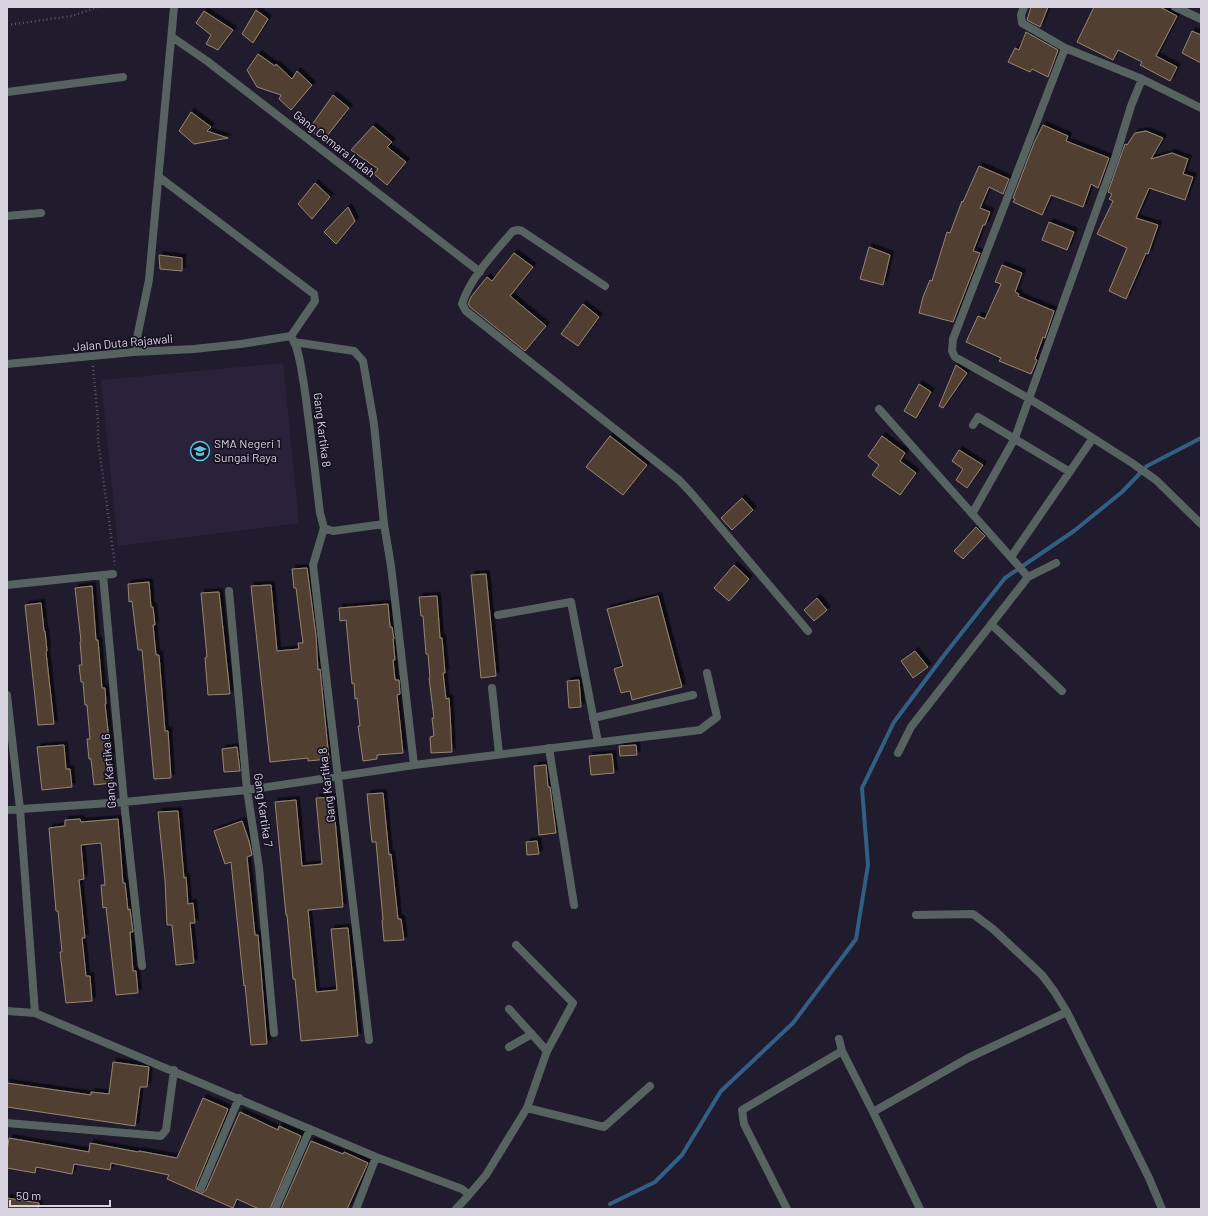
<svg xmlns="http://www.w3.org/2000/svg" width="1208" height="1216" font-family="Barlow,sans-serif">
  <defs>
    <filter id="shadow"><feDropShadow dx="3.5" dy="-3.5" stdDeviation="0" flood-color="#0009"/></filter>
  </defs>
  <rect width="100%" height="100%" fill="#201b2d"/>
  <path fill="#29223a" d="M283,363l16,160 -181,23 -17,-166z"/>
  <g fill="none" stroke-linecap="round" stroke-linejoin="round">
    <path stroke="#325f85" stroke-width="4" d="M610,1204l45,-22 27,-27 39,-64 72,-68 63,-84 12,-74 -6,-77 32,-66 51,-68 60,-76 69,-47 48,-39 25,-26 54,-28"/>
  </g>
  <path fill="#514131" stroke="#978573" filter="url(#shadow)" d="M1031,7h17l-8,20 -13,-7z
    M1094,7h66l17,9 -21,40 21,11 -7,14 -30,-16 2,-3 -24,-12 -5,10 -36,-18z
    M256,10l12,9 -15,24 -11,-9z
    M204,11l29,19 -15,20 -12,-6 5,-9 -15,-12z
    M1192,31l9,4v28l-19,-10z
    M1026,32l32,18 -10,27 -16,-8 -2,3 -22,-10 7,-14 4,2z
    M258,54l17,12 1,-2 16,15 5,-8 15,14 -21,25 -12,-11 2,-4 -24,-8 -10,-17z
    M333,95l16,13 -26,33 -14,-12z
    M191,112l20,15 -4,4 21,7 -34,6 -15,-13z
    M1043,125l25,11 -2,5 43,17 -11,30 -7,-4 -8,23 -32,-12 -9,20 -29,-13 2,-3 -2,-1 21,-55z
    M373,126l19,16 -5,5 19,15 -19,23 -13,-11 4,-5 -27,-19z
    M1146,131l17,7 -12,21 21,-6 16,6 -5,15 10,3 -8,23 -36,-12 -13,30 22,7 -10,29 -2,-1 -20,46 -17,-8 18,-43 -30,-14 16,-33 -4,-2 3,-5 -4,-2 17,-48 2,1 8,-12z
    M979,166l30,13 -6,15 -14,-7 -9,21 10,4 -5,13h-2l-10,26 7,2 -27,69 -34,-9 4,-16 7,-17 2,1 15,-49 3,1 12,-32 1,1z
    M315,183l15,14 -18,22 -14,-15z
    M348,207l7,14 -19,23 -12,-12z
    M1049,222l25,10 -7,18 -25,-10z
    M869,247l21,8 -7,30 -23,-6z
    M514,253l19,14 -23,29 36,30 -21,25 -55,-44 -2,-3 3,-7 16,-20 5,4z
    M159,255l23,3v13l-22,-2z
    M1002,265l20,8 -7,19 4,2 -1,2 36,15 -9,27 -2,-1 -8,22 2,1 -6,14 -32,-13 2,-3 -35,-16 12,-26 7,3 16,-35 -6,-2z
    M583,304l16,13 -21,29 -17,-12z
    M956,365l11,8 -24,35 -4,-2z
    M919,384l12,8 -15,26 -12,-7z
    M610,436l37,29 -24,30 -37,-28z
    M882,436l23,17 -5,8 16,12 -16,22 -28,-20 7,-10 -11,-9z
    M959,450l24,15 -16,23 -11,-8 7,-11 -11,-8z
    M742,498l11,12 -21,20 -11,-12z
    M976,527l9,9 -22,23 -9,-8z
    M734,565l15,14 -20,22 -15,-13z
    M307,568l9,68 2,34 2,-1 9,90 -21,2v-3l-38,4 -19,-176 20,-1 6,66 22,-2 -1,-6h5l-7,-55h-2l-2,-19z
    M486,574l10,102 -15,2 -10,-103z
    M149,582l2,25h2l2,18h-2l3,30h3l6,76h3l3,47 -17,1 -12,-129h-4l-6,-49 -3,1 -1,-18z
    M92,586l4,54h2l4,48h3l1,16h-1l6,53h-2l3,26 -18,2 -3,-26h-2l-2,-20h3l-3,-34h-2l-2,-23h-2l-2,-17h3l-2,-23 1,-1 -6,-53z
    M219,592l11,102 -22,1 -3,-37 2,-1 -6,-64z
    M437,596l3,42h2l3,35h-2l3,26 3,-1 1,15 2,39 -21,1 -1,-16 4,-1 -2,-18h2l-5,-40h1l-2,-24h-2l-3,-38h-2l-2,-19z
    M658,596l24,91 -50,13 -2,-9 -9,2 -7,-24 9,-3 -16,-57z
    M817,598l10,12 -13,11 -10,-11z
    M41,603l3,28h1l2,20 -1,1 8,72 -16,1 -13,-120z
    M388,604l2,23h2l2,12h-1l2,21h-2l2,20h4l1,14 -3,1 6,58 -26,2v4l-14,2 -5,-35h2l-3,-28 -2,1 -1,-16 -2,1 -6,-64 -6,1 -1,-13z
    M915,651l13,16 -15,11 -12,-17z
    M579,680l2,27 -12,1 -2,-27z
    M64,745l2,24h4l2,18 -30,3 -5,-43z
    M636,745l1,10 -17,1 -1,-10z
    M237,747l3,24 -16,1 -2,-23z
    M612,754l2,19 -23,2 -2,-19z
    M546,765l2,22h2l6,46 -17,2 -5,-69z
    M383,793l6,62 2,-1 7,65h3l3,21 -20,1 -2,-21h1l-7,-78h-4l-5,-48z
    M333,797l10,110 -35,3 8,82 21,-2 -6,-61 17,-1 10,108 -57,5 -6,-62h-2l-6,-64h-1l-11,-113 21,-2 6,66 20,-2 -6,-66z
    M178,811l6,67 2,-1 2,27 5,-1 2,20h-5l4,40 -18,2 -4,-40h-5l-2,-45 -7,-68z
    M80,819l1,3 37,-3 5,64h2l3,27 2,-1 3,23h-3l3,39h3l2,22 -22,2 -10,-88 -3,1 -2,-23h4l-4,-42 -20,2 3,34 -5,1 6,58h-3l4,38h4l2,25 -26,2 -6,-51h2l-4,-41h-2l-7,-83 16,-2v-6z
    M242,821l7,20 3,14 -5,2 8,78h3l9,109 -16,1 -6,-60 -1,1 -13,-124 -6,2 -11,-33z
    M537,841l2,13 -12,1 -1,-13z
    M113,1062l36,5 -2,20h-7l-5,39 -128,-19v-24l84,12v-3l18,2z
    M203,1098l25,11 -32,77v3l3,4 -32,-14 2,-4 -58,-12 -1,7 -36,-6 -2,10 -36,-7 -1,6 -28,-5v-16l2,-14 80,14 1,-9 48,9 1,-1 38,7z
    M240,1112l38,18 1,-4 22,10 -31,73h-11l-22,-10 -4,9 -34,-15h3l4,-3z
    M311,1141l32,13 1,-2 24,11 -21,46h-66z
    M7,1198l32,5 -1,6h-31z"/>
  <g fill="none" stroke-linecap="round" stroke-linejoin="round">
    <path stroke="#5c5868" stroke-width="2.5" stroke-dasharray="1 3" stroke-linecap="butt" d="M7,25l65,-9 26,-9
      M93,366l5,55v19l17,125"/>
    <path stroke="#576361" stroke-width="8" d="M7,216l34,-3
      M1016,563l12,14
      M498,615l73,-13 27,140
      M991,624l71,67
      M492,688l7,66
      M593,718l100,-23
      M549,748l25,157
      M898,753l13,-26 117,-150 28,-14
      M916,915l57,-1 20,15 49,46 12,16 13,21 82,166 13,31
      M516,945l57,58 -26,48 -20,57
      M509,1009l38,42
      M839,1039l3,12 31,61 47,97
      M509,1047l23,-13
      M873,1112l95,-54 99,-46
      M787,1209l-43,-85 -2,-14 100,-59"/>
    <path stroke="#576361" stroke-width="8" d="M1024,7l-3,8 1,8 43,25 77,31 59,29
      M1175,7l26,12
      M172,37l35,24 273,211
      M1065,48l-112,291 -1,12 3,6 73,41 46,28 58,37 24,17 45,44
      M7,92l116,-15
      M605,286l-83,-55 -4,-1 -5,1c-18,21 -43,47 -51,73l4,7 213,169 14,15 115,136
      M292,338c8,13 9,32 12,47 6,43 11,85 16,128l4,15 9,3 51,-7
      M134,352l15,-72 25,-273
      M7,364l127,-12 60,-3 47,-5 50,-8 24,-35 -1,-7 -155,-117
      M879,409l137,154
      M973,425l5,-8 92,55
      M972,514l43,-76 101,-283 15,-49 11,-27
      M324,528l-11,37 56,475
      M1011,557l82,-119
      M103,575l21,227 18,164
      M7,585l106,-11
      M229,591l18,199 12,77 15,166
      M7,695l13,114 15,204
      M414,765l286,-35 17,-13 -10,-44
      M7,810l117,-8 123,-12 167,-25 -23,-199 -7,-42 -10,-100 -11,-63 -9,-10 -60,-9
      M7,1011l28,2 341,144 86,32 5,4 1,3 -12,13
      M7,1123l154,13 5,-6 8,-60
      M201,1188l38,-90
      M468,1196l18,-21 41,-67 77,19 46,-41
      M275,1209l35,-80
      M356,1209l20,-52"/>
  </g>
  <defs>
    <symbol id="school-ring" viewBox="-11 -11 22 22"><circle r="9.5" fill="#171223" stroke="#56c9e0" stroke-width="1.5"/><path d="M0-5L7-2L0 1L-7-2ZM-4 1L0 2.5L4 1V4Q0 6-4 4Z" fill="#56c9e0"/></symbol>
  </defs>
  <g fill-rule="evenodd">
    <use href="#school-ring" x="189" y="440" width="22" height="22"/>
  </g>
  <g text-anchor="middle" stroke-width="3.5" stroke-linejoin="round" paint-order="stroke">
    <g font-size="12" fill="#d7d4e0" stroke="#171223">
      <text transform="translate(334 144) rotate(38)" y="4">Gang Cemara Indah</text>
      <text transform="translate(123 343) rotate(-5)" y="4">Jalan Duta Rajawali</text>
      <text transform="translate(322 430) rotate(83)" y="4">Gang Kartika 8</text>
      <text transform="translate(109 771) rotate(-95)" y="4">Gang Kartika 6</text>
      <text transform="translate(327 785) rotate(-97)" y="4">Gang Kartika 8</text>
      <text transform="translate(263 810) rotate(82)" y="4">Gang Kartika 7</text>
    </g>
    <g font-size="12" fill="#d7d4e0" stroke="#171223" text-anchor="start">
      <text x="214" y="448">SMA Negeri 1<tspan x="214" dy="14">Sungai Raya</tspan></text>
    </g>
  </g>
  <rect width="1208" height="1216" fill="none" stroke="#d7d4e0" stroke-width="16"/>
  <path d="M10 1200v6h100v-6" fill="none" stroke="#d7d4e0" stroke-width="2"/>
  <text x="16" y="1200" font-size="12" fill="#d7d4e0" stroke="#171223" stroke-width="3" paint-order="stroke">50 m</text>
</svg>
